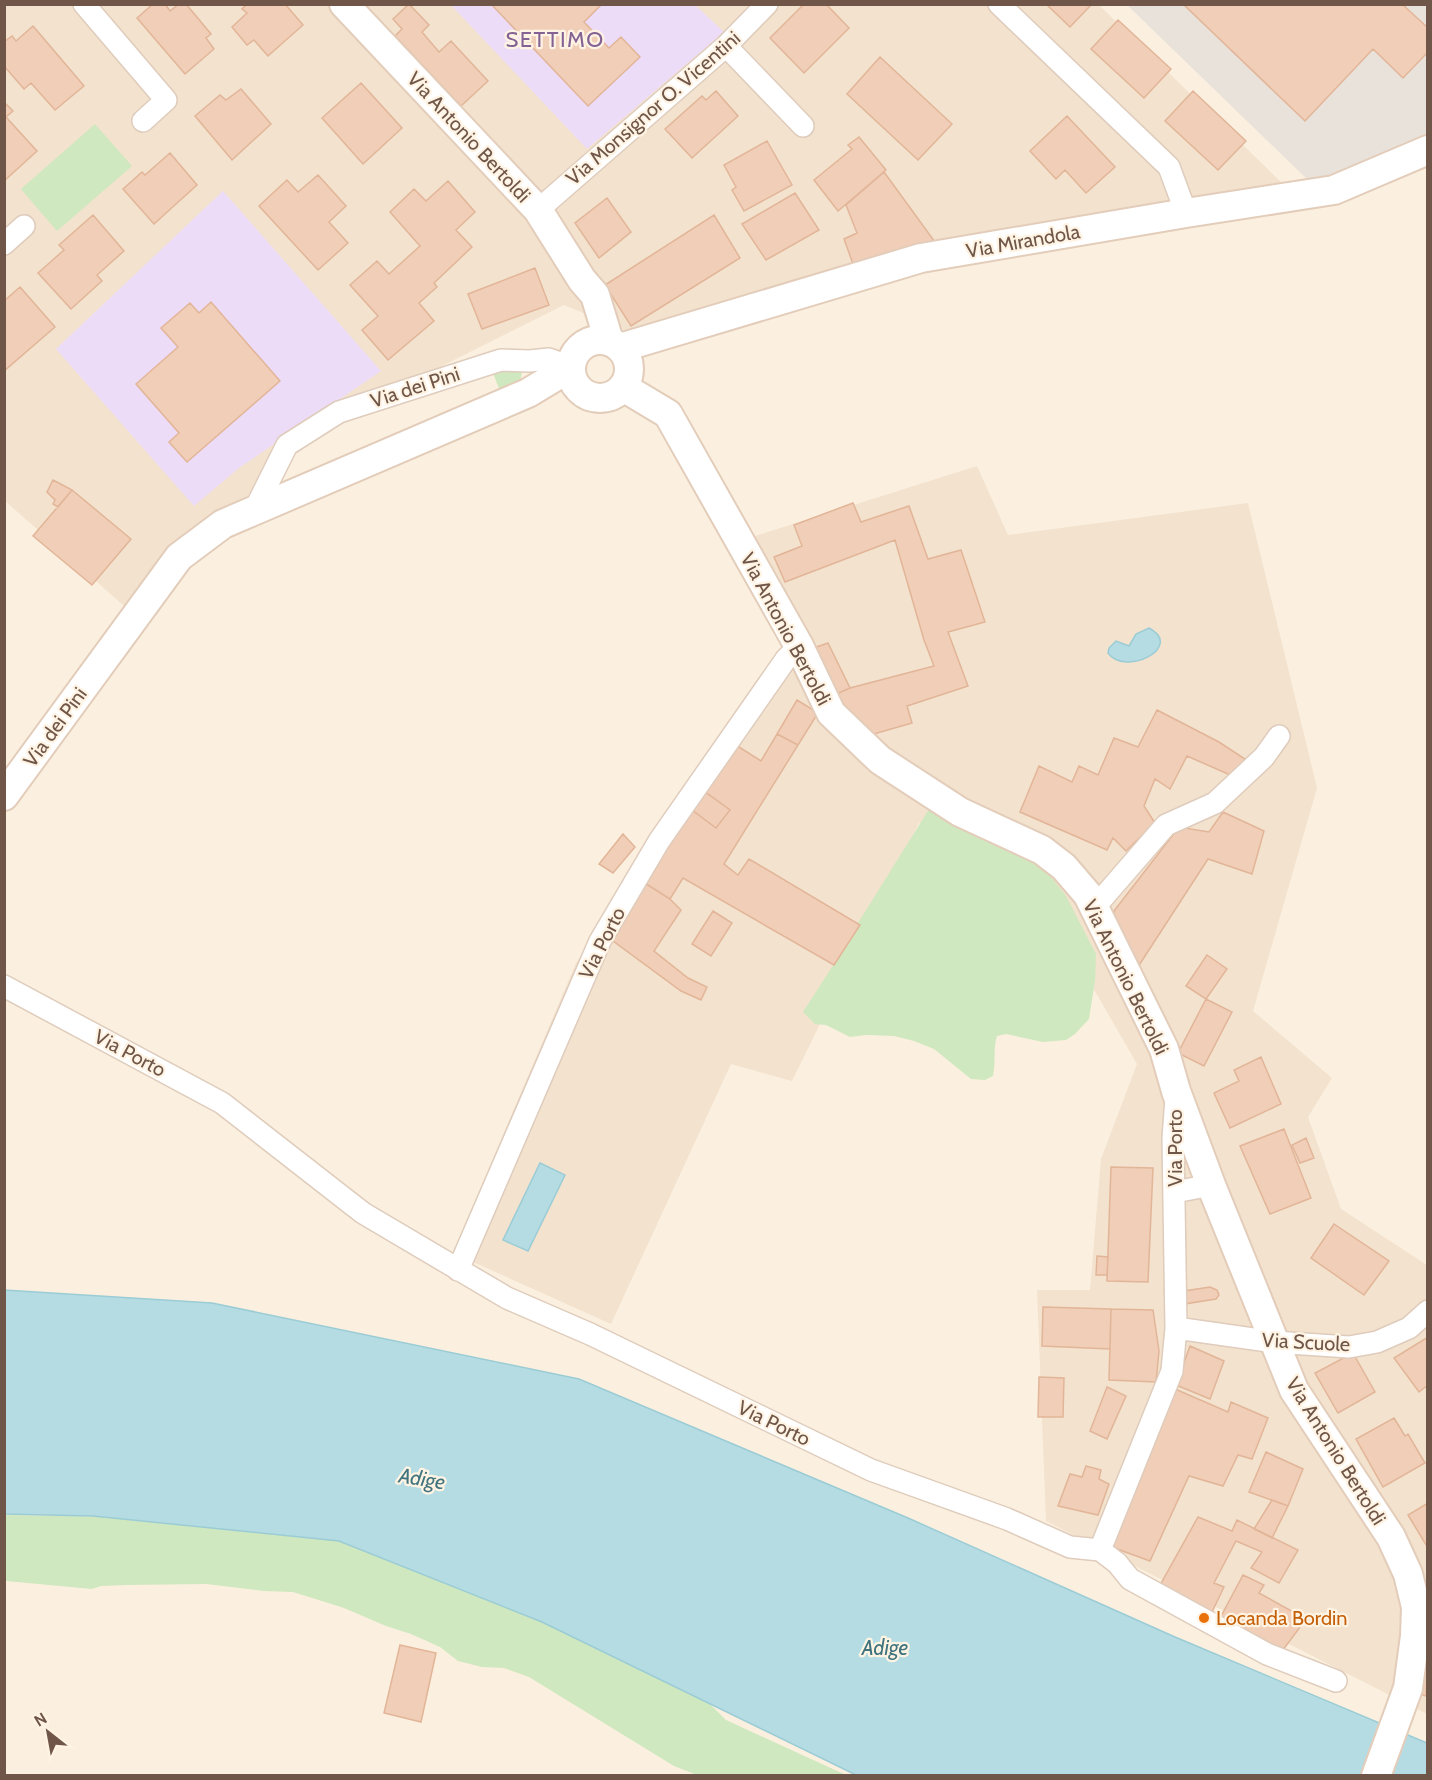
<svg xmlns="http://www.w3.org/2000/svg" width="1432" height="1780" font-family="Cabin,sans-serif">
  <rect width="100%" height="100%" fill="#fbf0df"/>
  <path fill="#f2e2ce" d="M5,5h1094l186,181 -656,146 -65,-27 -254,127 -178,181 -127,-112z
    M977,466l31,69 240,-32 69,285 -64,223 79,67 -24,39 33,92 86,56v449l-381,-193 -9,-231h53l11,-131 36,-95 -123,-213 -95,-28 -127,258 -61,-17 -120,260 -158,-71 123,-290 210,-322 -50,-99z"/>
  <path fill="#e9e2db" d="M1127,5h300v134l-117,43z"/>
  <path fill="#eddcf7" d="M451,5h244l29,27 -137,117z
    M223,191l158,180 -142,97 -45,38 -138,-157z"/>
  <path fill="#cfe8bf" d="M95,124l37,42 -75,65 -36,-42z
    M491,368l28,1 3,3 -2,10 -20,9z
    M931,806l113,62 22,28 30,58 -1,27 -6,38 -14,15 -9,6 -23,2 -37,-8 -9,2c-4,12 -1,26 -4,40l-8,4 -14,-1 -37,-30 -20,-8 -20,-5 -28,-1 -16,2 -24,-12 -11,-1 -12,-12 56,-87 -1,-2z
    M4,1515l286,4 214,77 205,107 17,17 120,55h-149l-23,-9 -145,-89 -25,-9 -22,-1 -24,-6 -18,-14 -29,-13 -25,-8 -42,-18 -51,-16 -29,-1 -58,-7 -78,1 -27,1 -9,3 -86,-8h-2z"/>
  <path fill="#b5dce3" stroke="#9bccd5" stroke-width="1.5" d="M1149,628c36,19 -24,49 -41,25l1,-5 7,-7 13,5 7,-12z
    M540,1163l25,12 -37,76 -25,-11z
    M4,1290l208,13 367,76 329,139 267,119 252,106v32h-571l-314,-153 -203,-81 -246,-25 -88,-2z"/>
  <path fill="#f0ceb7" stroke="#e2b598" stroke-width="1.5" d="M153,4h12l5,7 9,-7h7l25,30 -5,4 8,11 -29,25 -48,-56z
    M247,4h38l18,21 -35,31 -14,-16 -7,5 -15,-18 15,-14 -5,-4z
    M409,4l20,21 -7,7 17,20 12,-11 37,40 -27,25 -66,-70 7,-7 -9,-10z
    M491,4h111l-18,18 25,26 12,-11 19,20 -52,49z
    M804,4h22l23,24 -45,45 -34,-35z
    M1046,4h46l-22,23z
    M1183,4h219l26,24v24l-25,26 -30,-29 -68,72z
    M1118,20l53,49 -27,29 -53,-49z
    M33,26l51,60 -29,24 -24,-27 -7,6 -20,-23v-24l8,-6 4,5z
    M880,57l72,67 -34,36 -71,-66z
    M361,83l41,45 -39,36 -41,-46z
    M241,89l30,35 -39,36 -37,-44 25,-21 6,5z
    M716,91l22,25 -46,42 -27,-29 37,-33 4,4z
    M1193,91l53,50 -28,29 -53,-49z
    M4,102l9,9 -7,6 31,34 -33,30z
    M1067,116l48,51 -29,26 -21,-23 -9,9 -26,-28z
    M859,137l27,33 -48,41 -24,-31 38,-31 -4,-4z
    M767,141l25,44 -48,26 -12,-21 4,-3 -12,-22z
    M170,153l27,32 -43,39 -31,-35 19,-17 3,3z
    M884,172l51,70 -82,22 -9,-25 13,-6 -11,-28z
    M318,175l28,31 -17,16 19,21 -30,27 -59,-64 28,-26 11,12z
    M448,181l27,31 -19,18 16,17 -38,36 3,4 -18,16 15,18 -46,39 -26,-30 16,-14 -28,-31 27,-24 12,13 31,-28 -30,-34 24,-23 12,12z
    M795,193l24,37 -53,30 -24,-36z
    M607,198l24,34 -32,26 -24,-35z
    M93,215l31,36 -27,24 5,6 -31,28 -33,-36 26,-23 -5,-5z
    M714,215l26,43 -109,68 -26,-41z
    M535,268l14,37 -67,24 -14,-35z
    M20,287l35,40 -51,44v-70z
    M211,302l69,79 -93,81 -18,-20 10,-9 -43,-49 42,-37 -17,-19 29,-25 9,10z
    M53,480l19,10 -14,17 -5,-3 2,-4 -8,-8z
    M72,490l59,49 -39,46 -59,-49z
    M853,503l8,19 48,-16 19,53 33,-9 24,72 -37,10 20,54 -61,20 5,17 -38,11 -34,-27 -6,-12 16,-7 84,-22 -10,-26 -29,-100 -110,42 -11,-25 28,-11 -8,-21z
    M828,643l22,45 -16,7 -23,-46z
    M797,700l21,13 -20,32 -21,-11z
    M1157,710l62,32 26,17 -8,19 -50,-22 -17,33 -15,-10 -11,27 11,17 -29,28 -13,-13 -6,12 -87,-38 19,-46 33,16 7,-16 19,9 16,-37 24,9z
    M777,734l21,11 -74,119 14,11 11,-16 111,66 -26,40 -151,-87 -13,21 -30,-19 52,-70 24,18 14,-18 -26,-19 29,-48 28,18z
    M704,791l26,19 -14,18 -24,-18z
    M1223,812l41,19 -12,43 -44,-15 -74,114 -18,-34 -2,-28 65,-84 30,5z
    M623,834l12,13 -22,26 -14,-9z
    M640,880l30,19 11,11 -27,41 34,27 19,9 -6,13 -20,-9 -72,-53z
    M713,911l19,12 -21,33 -19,-12z
    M1207,955l20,14 -21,30 -20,-13z
    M1206,999l26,13 -28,54 -26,-13z
    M1261,1057l20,47 -51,24 -16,-35 25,-12 -5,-11z
    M1284,1129l27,69 -41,16 -30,-68z
    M1306,1138l8,20 -14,5 -8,-18z
    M1111,1167l42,1 -5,114 -41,-1z
    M1334,1224l55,37 -25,34 -53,-37z
    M1097,1256l11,1 -1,18h-11z
    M1210,1287l7,3 2,5 -3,4 -32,5v-13z
    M1043,1307l68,2 -1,40 -68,-3z
    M1111,1309l42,1 6,41 -3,31 -47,-2z
    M1428,1337v48l-9,7 -25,-34z
    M1190,1346l34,15 -14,38 -34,-14z
    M1353,1353l22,39 -37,21 -23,-40z
    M1039,1377l25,1 -1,39h-25z
    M1107,1387l19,9 -19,43 -17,-8z
    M1175,1389l53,23 3,-10 37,16 -16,41 -14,-4 -15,31 -34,-10 -39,85 -41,-15z
    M1394,1418l11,18 3,-2 17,29 -42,24 -27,-48z
    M1266,1452l37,17 -15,37 -39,-14z
    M1086,1466l15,4 -2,9 10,5 -11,31 -40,-9 12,-32 12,3z
    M1272,1500l16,6 -16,32 -18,-9z
    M1428,1503v45l-20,-33z
    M1198,1517l34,14 5,-11 61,30 -19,33 -28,-15 11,-16 -26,-11 -22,42 10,4 -12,25 -53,-25z
    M1243,1575l21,10 -5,8 47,26 -26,35 -62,-32z
    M400,1645l36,8 -15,69 -37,-9z
    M1421,1653l7,3 -2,40 -16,-5z"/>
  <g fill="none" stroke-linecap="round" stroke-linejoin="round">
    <defs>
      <path id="street" d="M84,4l82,96 -23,21
        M999,4l170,163 17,46
        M726,46l77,80
        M538,210l188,-164 41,-42
        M4,244l20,-18
        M255,509l32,-64 52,-33 162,-52 28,1 20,-2 22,8
        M1094,908l72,-83 49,-22 49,-46 15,-21
        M4,986l218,117 141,110 144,85 83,36 281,136 136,49 63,28 30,3 17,13 13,16 137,75 69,27
        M1175,1192l36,-7
        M458,1270l142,-329 59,-100 127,-182 13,-13
        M1176,1328l98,14 75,5 28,-5 32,-14 19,-17
        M1100,1550l72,-179 4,-43 -3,-190 3,-40"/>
      <path id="secondary" d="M344,4l194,206 44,70 13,15 14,46
        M571 369a29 29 0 1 1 58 0a29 29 0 1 1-58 0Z
        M620,348l301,-90 265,-45 148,-23 94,-40
        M623,387l45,27 131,232 32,67 49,47 80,52 82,38 22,17 24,28 76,154 12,42 35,94 83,205 97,147 17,37 8,33 -1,29 -7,52 -32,88
        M4,796l175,-239 44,-33 305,-131 43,-26"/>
    </defs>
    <use href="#street" stroke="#dfccbc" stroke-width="24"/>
    <use href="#secondary" stroke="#e3cdba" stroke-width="32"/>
    <use href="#street" stroke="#fff" stroke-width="21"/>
    <use href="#secondary" stroke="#fff" stroke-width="28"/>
  </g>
  <circle fill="#e8710a" stroke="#fff4e4" stroke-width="2" cx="1204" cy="1618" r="6"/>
  <g text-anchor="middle" stroke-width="4.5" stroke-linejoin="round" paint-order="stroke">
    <g font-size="20" fill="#705648" stroke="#fff4e4">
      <text transform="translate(653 108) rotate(-41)" y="7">Via Monsignor O. Vicentini</text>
      <text transform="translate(469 137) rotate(47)" y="7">Via Antonio Bertoldi</text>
      <text transform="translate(1023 241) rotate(-10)" y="7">Via Mirandola</text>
      <text transform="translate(415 387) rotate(-18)" y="7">Via dei Pini</text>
      <text transform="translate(786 629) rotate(62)" y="7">Via Antonio Bertoldi</text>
      <text transform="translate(55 727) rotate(-54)" y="7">Via dei Pini</text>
      <text transform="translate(602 943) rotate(-63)" y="7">Via Porto</text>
      <text transform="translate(1126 977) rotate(64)" y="7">Via Antonio Bertoldi</text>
      <text transform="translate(130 1053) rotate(28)" y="7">Via Porto</text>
      <text transform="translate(1175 1148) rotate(-90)" y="7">Via Porto</text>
      <text transform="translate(1306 1342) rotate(3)" y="7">Via Scuole</text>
      <text transform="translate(774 1423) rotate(26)" y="7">Via Porto</text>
      <text transform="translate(1336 1451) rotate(58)" y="7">Via Antonio Bertoldi</text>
    </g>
    <g font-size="20" fill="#c56008" stroke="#fff4e4" text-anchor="start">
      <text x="1216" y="1625">Locanda Bordin</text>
    </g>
    <g font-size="21" font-style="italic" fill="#3f737d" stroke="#fff4e4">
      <text transform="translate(422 1479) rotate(9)" y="7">Adige</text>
      <text x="885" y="1655">Adige</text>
    </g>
    <g font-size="22" letter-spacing="1.5" fill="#846394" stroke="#fff4e4">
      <text x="555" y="47">SETTIMO</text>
    </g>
  </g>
  <rect width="1432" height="1780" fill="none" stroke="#705648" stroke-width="12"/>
  <g transform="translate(48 1732) rotate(329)" stroke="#fff4e4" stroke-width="4.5" paint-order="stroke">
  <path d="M0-4.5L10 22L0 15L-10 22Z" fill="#705648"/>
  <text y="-9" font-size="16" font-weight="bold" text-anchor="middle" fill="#705648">N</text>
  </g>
</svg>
